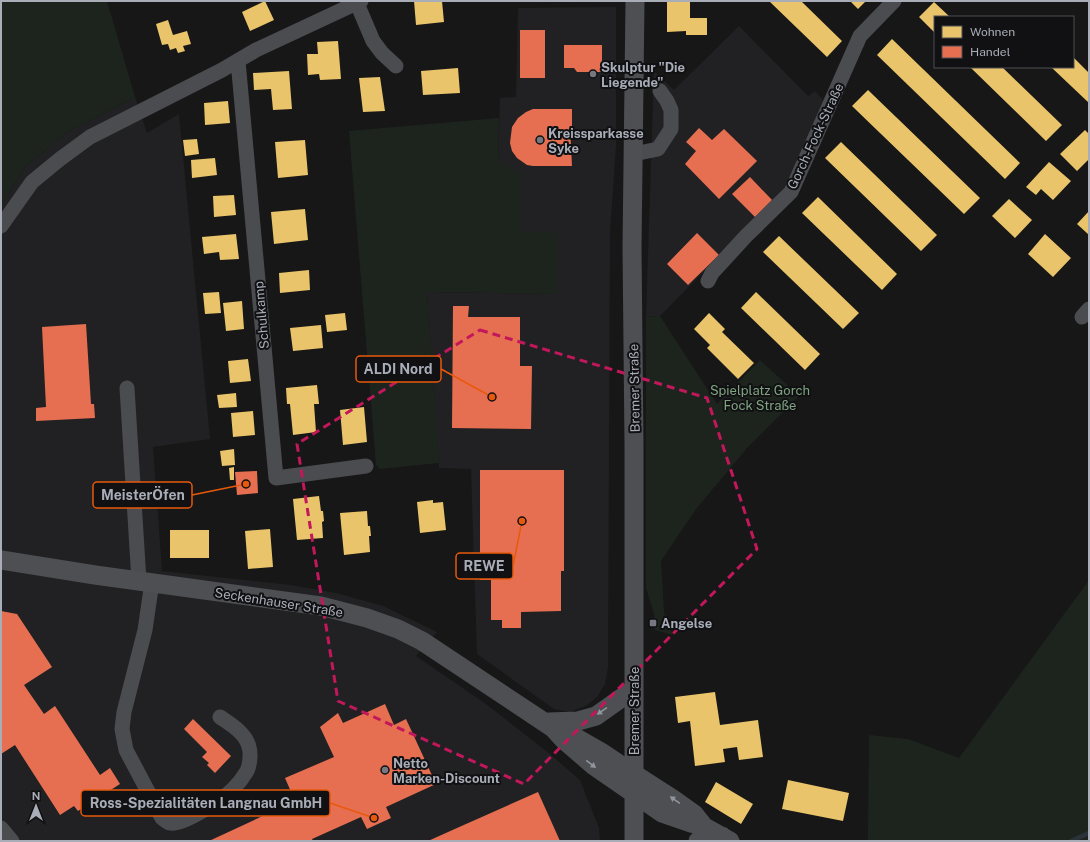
<svg xmlns="http://www.w3.org/2000/svg" width="1090" height="842" font-family="'Public Sans',sans-serif">
  <rect width="100%" height="100%" fill="#171717"/>
  <path fill="#212123" d="M616,7v139l-6,86 -2,435 -3,17 -8,13 -11,9 -16,6 -16,-3 -77,-55 -6,-185 -32,-1 -12,-176 130,2 -37,-63 -22,-69 2,-64 16,-1 2,-89z
    M739,26l69,70 7,-5 8,9 -16,42 -19,45 -128,129 -14,1 8,-246 20,19z
    M135,97l12,36 32,-19 31,325 -57,8 9,124 128,14 46,8 47,13 54,26 -21,24 70,48 64,50 30,26 19,48 1,13h-599v-635l24,-39 42,-35z"/>
  <path fill="#1d241e" d="M1,1h106l28,96 -68,35 -42,35 -24,39z
    M499,118l-1,44 23,10 -1,59 38,2 -1,61 -130,-2 12,171 -59,6 -4,-4 -27,-334z
    M660,316l57,88 43,-44 39,36 -52,52 -51,61 -35,52 3,52 9,22 -18,-5 -1,-16 -8,-26v-271z
    M1089,580v261h-221l1,-106 39,4 51,19z"/>
  <path fill="#e9c46a" d="M265,1l9,19 -24,11 -8,-19z
    M414,1h28l2,21 -28,3z
    M667,1h23v17h17v17h-21v-4l-19,1z
    M769,1h32l41,40 -15,16z
    M850,1h16l-8,8z
    M934,2l16,15h-15v16l-16,-16z
    M168,20l5,15 14,-4 4,13 -8,2 2,5 -7,2 -2,-5 -6,2 -2,-6 -6,1 -6,-21z
    M892,39l128,124 -15,16 -128,-124z
    M338,41l3,38 -21,1 -1,-6 -11,1 -1,-21h11l-1,-12z
    M1073,57l16,16v30l-38,-36h22z
    M970,67h32l60,58 -16,16z
    M458,68l2,25 -37,2 -2,-24z
    M289,71l3,38 -19,1 -2,-21 -17,1 -1,-17z
    M380,77l5,34 -22,1 -4,-34z
    M868,90l112,108 -16,16 -112,-108z
    M228,101l2,22 -25,2 -1,-22z
    M1085,130l4,4v25l-12,12 -17,-17z
    M197,139l2,15 -14,2 -2,-16z
    M305,140l3,35 -30,3 -3,-36z
    M841,142l96,93 -16,16 -96,-93z
    M215,158l2,17 -25,3 -1,-18z
    M1049,162l22,19 -18,19 -12,-11 -5,6 -10,-8z
    M234,195l2,20 -22,2 -1,-21z
    M818,197l79,77 -15,16 -80,-77z
    M1009,199l23,21 -17,18 -23,-22z
    M305,209l3,31 -34,4 -3,-32z
    M1089,211v24l-12,-11z
    M236,234l3,25 -19,1 -1,-8 -15,2 -2,-17z
    M1045,234l26,24 -18,19 -25,-23z
    M779,236l80,77 -16,16 -80,-77z
    M309,270l1,20 -30,3 -1,-20z
    M219,292l2,21 -16,1 -2,-21z
    M756,292l64,62 -15,16 -64,-62z
    M242,301l2,28 -18,2 -3,-28z
    M345,313l2,17 -20,2 -2,-17z
    M709,313l16,16 -3,3 32,31 -16,16 -31,-31 3,-3 -16,-16z
    M321,325l2,23 -30,3 -3,-23z
    M248,359l3,22 -21,2 -2,-22z
    M317,385l2,19h-5l2,28 -23,3 -3,-31h-3l-1,-16z
    M236,393l1,14 -18,1 -2,-13z
    M364,407l3,35 -24,3 -3,-35z
    M253,411l2,24 -22,2 -2,-24z
    M234,449l1,16 -13,1 -2,-15z
    M234,467v13h-4l-1,-12z
    M319,496l2,15h2l1,10 -2,1 1,16 -26,2 -4,-41z
    M433,500v3l10,-1 3,28 -26,3 -3,-31z
    M367,511l1,15h2l1,10h-2l1,16 -26,3 -4,-42z
    M270,529l3,38 -25,2 -3,-38z
    M170,530h39v28h-39z
    M715,692l5,33 38,-5 5,37 -24,3 -2,-13 -14,2 2,13 -30,4 -5,-45 -12,2 -3,-26z
    M788,780l61,13 -6,28 -61,-12z
    M716,782l37,22 -12,20 -36,-22z"/>
  <path fill="#e76f51" d="M520,30h25v48h-25z
    M564,45h38v27h-25l-3,-4h-10z
    M533,109h39v17h-2l2,40h-39l-6,-1 -10,-7 -5,-7 -2,-8 2,-16 6,-9 8,-6z
    M699,128l13,12 12,-11 33,32 -38,38 -34,-35 11,-13 -10,-9z
    M750,177l22,23 -17,17 -23,-23z
    M697,233l22,22 -31,30 -21,-21z
    M453,306h16l-1,11h52v49h12l-1,63 -79,-1z
    M86,324l5,80h3l1,14 -59,3v-13l10,-1 -4,-80z
    M480,470h84v101h-3v40l-40,1v16h-19v-8h-11v-40h-11z
    M257,471l1,22 -21,2 -2,-23z
    M1,611l16,3 35,53 -28,18 20,29 11,-8 45,69 10,-7 10,16 -42,27 -4,-5 -14,9 -45,-70 -14,9z
    M385,704l9,21 12,-6 30,65 -50,23 5,11 -24,11 -6,-12 -49,22 1,2h-104l86,-40 -10,-23 49,-21 -14,-30 18,-14 5,10z
    M193,719l38,37 -16,17 -8,-8 2,-2 -7,-6 5,-5 -23,-23z
    M538,792l22,49h-132l29,-13z"/>
  <g fill="none" stroke-linecap="round" stroke-linejoin="round">
    <path stroke="#2a3239" stroke-width="4.5" d="M1071,841l18,-8"/>
    <path stroke="#4b4c50" stroke-width="15" d="M356,1l17,40 9,12 14,13
      M238,61l38,417 90,-12
      M634,154l24,-5 13,-20v-19l-4,-9 -7,-10
      M1,226l31,-44 28,-23 30,-22 132,-67 34,-20 105,-49
      M708,281l4,-8 34,-37 45,-44 69,-156 34,-35
      M1082,317l7,-8
      M127,388l12,193
      M152,582l-7,48 -21,82 -2,17 4,21 36,68c3,2 6,5 8,5 13,3 55,-25 64,-35 4,-4 10,-12 13,-17 3,-6 4,-18 2,-24 -3,-14 -19,-23 -29,-30
      M1,828l11,13"/>
    <path stroke="#4d4f52" stroke-width="19" d="M1,560l94,15 226,31 46,12 31,11 24,12 131,87 11,12 30,26 68,47 29,10 12,3 27,15
      M549,722l29,-1 18,-5 38,-27
      M566,732l35,20 33,22 39,25 21,15 8,10
      M634,841v-397l-2,-197 3,-246
      M698,841l24,-5"/>
  </g>
  <defs><path id="oneway-solid" d="M-6-.8H1V-3.2L6.5 0L1 3.2V.8H-6Z"/></defs>
  <g fill="#91969e">
    <use href="#oneway-solid" transform="translate(602 711) rotate(146)"/>
    <use href="#oneway-solid" transform="translate(591 764) rotate(37)"/>
    <use href="#oneway-solid" transform="translate(675 800) rotate(-145)"/>
  </g>
  <path fill="none" stroke="#c2185b" stroke-width="3" stroke-dasharray="8 5" stroke-linejoin="round" d="M480,330l227,68 50,151 -233,235 -186,-83 -41,-257z"/>
  <g fill="#757880" stroke="#111113" stroke-width="1.5">
    <circle cx="593" cy="74" r="4"/>
    <circle cx="540" cy="140" r="4"/>
    <rect x="649" y="619" width="8" height="8" rx="2"/>
    <circle cx="385" cy="770" r="4"/>
  </g>
  <g text-anchor="middle" stroke-width="4" stroke-linejoin="round" paint-order="stroke">
    <g font-size="13" font-weight="bold" fill="#a8adb8" stroke="#111113" text-anchor="start">
      <text x="601" y="72">Skulptur "Die<tspan x="601" dy="15">Liegende"</tspan></text>
      <text x="548" y="138">Kreissparkasse<tspan x="548" dy="15">Syke</tspan></text>
      <text x="661" y="628">Angelse</text>
      <text x="393" y="768">Netto<tspan x="393" dy="15">Marken-Discount</tspan></text>
    </g>
    <g font-size="13" fill="#a8adb8" stroke="#111113">
      <text transform="translate(815 136) rotate(-65)" y="5">Gorch-Fock-Straße</text>
      <text transform="translate(261 315) rotate(-95)" y="5">Schulkamp</text>
      <text transform="translate(634 388) rotate(-91)" y="5">Bremer Straße</text>
      <text transform="translate(279 602) rotate(9)" y="5">Seckenhauser Straße</text>
      <text transform="translate(634 711) rotate(-90)" y="5">Bremer Straße</text>
    </g>
    <g font-size="13" fill="#7fa381" stroke="#111113">
      <text x="760" y="395">Spielplatz Gorch<tspan x="760" dy="15">Fock Straße</tspan></text>
    </g>
  </g>
  <path fill="none" stroke="#e8590c" stroke-width="1.5" d="M492 397L441 369M246 484L192 495M522 521L513 566M374 818L330 803"/>
  <g fill="#e8590c" stroke="#111113" stroke-width="1.5">
    <circle cx="492" cy="397" r="4"/>
    <circle cx="246" cy="484" r="4"/>
    <circle cx="522" cy="521" r="4"/>
    <circle cx="374" cy="818" r="4"/>
  </g>
  <g fill="#111113" stroke="#e8590c" stroke-width="1.5">
    <rect x="356" y="356" width="85" height="26" rx="4"/>
    <rect x="93" y="482" width="99" height="26" rx="4"/>
    <rect x="456" y="553" width="57" height="26" rx="4"/>
    <rect x="81" y="790" width="249" height="26" rx="4"/>
  </g>
  <g font-size="14" text-anchor="middle" font-weight="bold" fill="#a8adb8">
    <text x="398" y="374">ALDI Nord</text>
    <text x="143" y="500">MeisterÖfen</text>
    <text x="484" y="571">REWE</text>
    <text x="206" y="808">Ross-Spezialitäten Langnau GmbH</text>
  </g>
  <rect width="1090" height="842" fill="none" stroke="#a8adb8" stroke-width="4"/>
  <rect x="934" y="16" width="140" height="52" fill="#111113" stroke="#4d4f55"/>
  <rect x="942" y="26" width="20" height="12" fill="#e9c46a" stroke="#4d4f55"/>
  <text x="970" y="36" font-size="12" fill="#a8adb8">Wohnen</text>
  <rect x="942" y="46" width="20" height="12" fill="#e76f51" stroke="#4d4f55"/>
  <text x="970" y="56" font-size="12" fill="#a8adb8">Handel</text>
  <g transform="translate(36 806)" stroke="#111113" stroke-width="3" paint-order="stroke">
  <path d="M0-3L7 15L0 10L-7 15Z" fill="#a8adb8"/>
  <text y="-6" font-size="11" font-weight="bold" text-anchor="middle" fill="#a8adb8">N</text>
  </g>
</svg>
